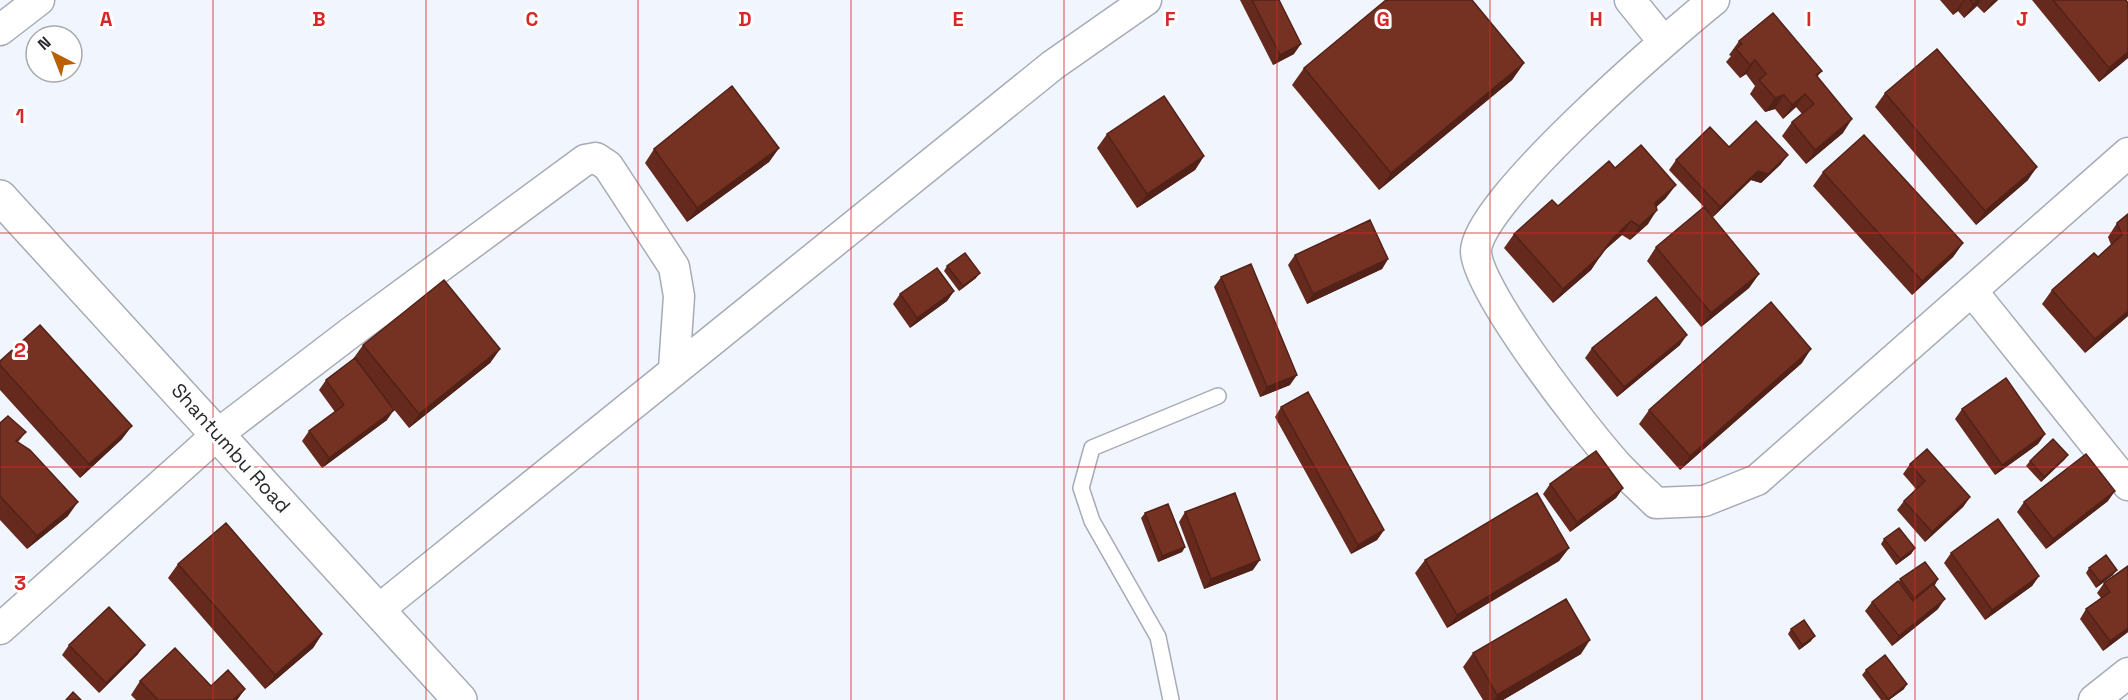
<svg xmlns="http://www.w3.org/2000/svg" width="2128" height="700" font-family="'Space Grotesk',sans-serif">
  <rect width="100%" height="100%" fill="#f1f5fe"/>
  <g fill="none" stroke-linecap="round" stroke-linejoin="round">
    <defs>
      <path id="lane" d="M1171,700l-13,-63 -66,-116 -11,-33 11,-40 126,-52"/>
      <path id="street" d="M1630,0l33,41
        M1714,0c-44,35 -238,203 -238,251 0,39 111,181 141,214 12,13 26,25 39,38l48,-2 53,-21 371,-327
        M0,30l39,-30
        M1972,291l156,194
        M377,611l676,-546 93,-65
        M0,629l218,-195 132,-101 235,-173 11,-2 12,8 66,101 5,29 -5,73
        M2094,700l34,-27"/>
      <path id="secondary" d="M0,197l460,503"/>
    </defs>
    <use href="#lane" stroke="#a7abb6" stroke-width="18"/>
    <use href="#street" stroke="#a7abb6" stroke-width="33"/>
    <use href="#secondary" stroke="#a7abb6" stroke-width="36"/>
    <use href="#lane" stroke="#fff" stroke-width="15"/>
    <use href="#street" stroke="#fff" stroke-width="30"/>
    <use href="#secondary" stroke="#fff" stroke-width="33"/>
  </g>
  <path fill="#652a1d" d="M1240,0h39l15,54 -21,11z
    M1940,0h58l-14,13 -7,-7 -13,12 -6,-7 -5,4z
    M2032,0h94l2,3v55l-29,24z
    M1739,41l83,30 -5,6 26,56 -37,31 -24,-28 10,-14 10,-8 -6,-7 -13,12 -8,-10 -10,3 -15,-18 5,-8 -9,-12 -6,4 -14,-16 5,-6 -2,-1z
    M1524,63l-12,17 -133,110 -87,-105 12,-17z
    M1885,93l143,87 -52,45 -101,-118z
    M1107,134l97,22 -9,14 -58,38 -40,-60z
    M1729,147l52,17 -20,19 -10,-3 -38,37 -8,-8 54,65 -10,14 -48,39 -54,-66 9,-14 48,-40 -35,-37 7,-10z
    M779,148l-10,14 -82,60 -42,-59 9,-14z
    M1615,168l51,30 -10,9 -8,17 -18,16 -8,-5 -18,16 -13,19 -38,33 -49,-55 10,-14z
    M1823,172l140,71 -10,14 -41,38 -99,-109z
    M2128,214v102l-43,37 -43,-49 10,-14 46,-33 13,-12 -3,-8 9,-14z
    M1295,255l93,4 -6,10 -75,35 -19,-39z
    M947,266l29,12 -17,13 -15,-20z
    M1221,277l69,108 -30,12 -46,-110z
    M954,291l-7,10 -37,27 -17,-24 7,-10z
    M363,345l137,4 -10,14 -81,65 -21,-26 -1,18 -65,48 -20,-27 7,-10 26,-19 -16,-22 7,-10 27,-21z
    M1680,345l-63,52 -32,-39 7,-10z
    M0,361l122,78 -42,39 -80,-88z
    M1802,363l-122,107 -41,-46 10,-14z
    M1281,407l103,123 -7,10 -26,14 -76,-137z
    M1962,409l83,25 -7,10 -43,31 -40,-56z
    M0,423l26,9 -8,10 50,74 -41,33 -27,-29z
    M2068,455l-4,5 -23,22 -15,-16 4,-5z
    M1910,464l60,33 -7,10 -38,35 -28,-32 7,-9 12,-12 -13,-15z
    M1550,484l73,4 -7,10 -46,34 -27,-38z
    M2108,501l-62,48 -29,-37 7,-10z
    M1185,512l68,58 -49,19 -25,-67z
    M1145,513l40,34 -3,5 -24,10 -17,-44z
    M1884,539l31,9 -4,6 -15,11 -15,-21z
    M1569,548l-10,13 -112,67 -32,-55 10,-13z
    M1951,553l88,23 -7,10 -47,34 -41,-57z
    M178,564l144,70 -9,14 -48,41 -97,-111z
    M2128,566v66l-25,19 -23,-32 6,-10 15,-11 -4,-5 7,-10z
    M2089,568l24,7 -17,13 -10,-15z
    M1900,579l34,6 4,24 -46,37 -27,-35 7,-9 27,-20z
    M1791,629l20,12 -12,9 -11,-16z
    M69,645l69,9 -39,39 -37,-38z
    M1473,653l108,1 -78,46h-20l-20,-33z
    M1866,670l38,19 -15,11h-8l-19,-25z
    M140,681l71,5 34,3 -8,11h-101l-5,-5z"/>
  <path fill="#522218" d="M1964,0h1l-7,11 -5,4z
    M1978,0h3l-4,6 -13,12 9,-14z
    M1993,0h5l-14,13z
    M1301,44l-7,10 -21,11 7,-10z
    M2128,52v6l-29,24 10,-14z
    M1755,60l-9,14 -6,4 10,-13z
    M1524,63l-12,17 -133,110 12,-17z
    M1805,94l-9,13 -13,12 9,-14z
    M1784,95l-9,14 -10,3 10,-14z
    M1852,119l-9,14 -37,31 9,-14z
    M779,148l-10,14 -82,60 10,-14z
    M1788,155l-7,9 -20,19 -10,-3 -38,37 7,-10 38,-36z
    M1204,156l-9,14 -58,38 10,-14z
    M2037,167l-9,13 -52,45 9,-14z
    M1676,185l-10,13 -20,19 9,-14z
    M1657,210l-9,14 -18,16 9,-14z
    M1631,221l-9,14 -19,16 10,-13z
    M1963,243l-10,14 -41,38 10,-14z
    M1600,256l-9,14 -38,33 10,-14z
    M1388,259l-6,10 -75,35 6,-10z
    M980,273l-4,5 -17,13 4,-5z
    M1759,274l-10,14 -48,39 10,-14z
    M954,291l-7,10 -37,27 7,-10z
    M2128,311v5l-43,37 10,-14z
    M1687,335l-7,10 -63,52 7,-10z
    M500,349l-10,14 -81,65 10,-14z
    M1811,349l-9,14 -122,107 10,-14z
    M1297,375l-7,10 -30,12 7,-10z
    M394,410l-7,10 -65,48 7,-10z
    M132,426l-10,13 -42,39 9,-14z
    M2045,434l-7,10 -43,31 7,-10z
    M2068,455l-4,5 -23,22 3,-5z
    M1623,488l-7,10 -46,34 7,-10z
    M2115,491l-7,10 -62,48 7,-10z
    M1970,497l-7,10 -38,35 7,-10z
    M78,502l-10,14 -41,33 10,-13z
    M1384,530l-7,10 -26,14 7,-9z
    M1185,547l-3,5 -24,10 4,-6z
    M1569,548l-10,13 -112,67 10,-13z
    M1915,548l-4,6 -15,11 4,-6z
    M1260,560l-7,10 -49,19 7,-10z
    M2117,570l-4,5 -17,13 4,-6z
    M2039,576l-7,10 -47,34 7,-10z
    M1938,579l-3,6 -25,18 4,-5z
    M1945,599l-7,10 -46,37 7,-10z
    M2128,628v4l-25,19 7,-10z
    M322,634l-9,14 -48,41 10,-14z
    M1815,636l-4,5 -12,9 3,-5z
    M1590,640l-9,14 -78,46h-9l3,-5z
    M145,645l-7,9 -39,39 7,-10z
    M1907,684l-3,5 -15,11h-2z
    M245,689l-8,11h-4z"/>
  <path fill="#753122" stroke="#522218" stroke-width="1.5" d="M1252,0h27l22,44 -21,11z
    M1386,0h86l52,63 -133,110 -87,-105z
    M1970,0h8l-5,4z
    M2053,0h73l2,3v49l-19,16z
    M1773,13l49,58 -6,4 36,44 -37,31 -23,-28 22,-18 -9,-10 -13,11 -8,-10 -9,3 -16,-18 7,-6 -11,-14 -5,5 -14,-16 6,-5 -3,-3z
    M1937,49l100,118 -52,44 -100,-118z
    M732,86l47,62 -82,60 -43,-59z
    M1164,96l40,60 -57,38 -40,-60z
    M1756,121l32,34 -20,19 -10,-3 -38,36 -44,-47 34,-33 19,20z
    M1864,135l99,108 -41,38 -99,-109z
    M1641,145l35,40 -21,18 2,7 -18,16 -8,-5 -18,17 -13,18 -37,33 -49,-55 38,-34 6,6 51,-45 6,7z
    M1704,207l55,67 -48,39 -55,-66z
    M2128,214v97l-33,28 -43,-49 42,-37 4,4 24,-22 -5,-12z
    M1370,220l18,39 -75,35 -18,-39z
    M965,253l15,20 -17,13 -16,-20z
    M1251,264l46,111 -30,12 -46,-110z
    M937,268l17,23 -37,27 -17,-24z
    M444,280l56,69 -81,65 -56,-69z
    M1656,297l31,38 -63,52 -32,-39z
    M1771,302l40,47 -121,107 -41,-46z
    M40,325l92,101 -43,38 -89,-99v-4z
    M355,358l39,52 -65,48 -20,-27 35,-26 -18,-25z
    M2006,378l39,56 -43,31 -40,-56z
    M1308,392l76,138 -26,15 -77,-138z
    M8,416l18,16 -10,9 14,9 48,52 -41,34 -37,-40v-73z
    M2053,439l15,16 -24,22 -14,-16z
    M1927,449l43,48 -38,35 -28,-31 21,-20 -15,-17z
    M1596,451l27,37 -46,34 -27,-38z
    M2086,454l29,37 -62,48 -29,-37z
    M1235,493l25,67 -49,19 -26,-67z
    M1537,493l32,55 -112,67 -32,-55z
    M1168,504l17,43 -23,9 -17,-43z
    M1998,519l41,57 -47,34 -41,-57z
    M226,523l96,111 -47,41 -97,-111z
    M1899,528l16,20 -15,11 -16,-20z
    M2106,555l11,15 -17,12 -11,-14z
    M1925,562l13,17 -24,19 -14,-19z
    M2128,566v62l-18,13 -24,-32 24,-17 -6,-9z
    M1898,581l15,20 20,-17 12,15 -46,37 -27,-34z
    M1566,599l24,41 -93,55 -24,-42z
    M109,607l36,38 -39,38 -37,-38z
    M1804,620l11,16 -13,9 -11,-16z
    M175,648l36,38 17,-16 17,19 -12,11h-75l-18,-19z
    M1885,655l22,29 -19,15 -22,-29z
    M73,692l8,8h-15z"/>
  <path fill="none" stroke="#d62828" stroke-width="1.5" stroke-opacity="0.55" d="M213,0v700M426,0v700M638,0v700M851,0v700M1064,0v700M1277,0v700M1490,0v700M1702,0v700M1915,0v700M0,233h2128M0,467h2128"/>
  <g text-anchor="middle" stroke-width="6" stroke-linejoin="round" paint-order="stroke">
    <g font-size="20" fill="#292b2f" stroke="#fff">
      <text transform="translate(231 448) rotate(48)" y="7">Shantumbu Road</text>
    </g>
  </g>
  <g font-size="20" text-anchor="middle" font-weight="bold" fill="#d62828" stroke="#fff" stroke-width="6" stroke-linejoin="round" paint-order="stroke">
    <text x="106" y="26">A</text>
    <text x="319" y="26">B</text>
    <text x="532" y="26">C</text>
    <text x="745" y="26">D</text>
    <text x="958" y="26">E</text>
    <text x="1170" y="26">F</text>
    <text x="1383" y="26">G</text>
    <text x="1596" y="26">H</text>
    <text x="1809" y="26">I</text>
    <text x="2022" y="26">J</text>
    <text x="20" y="123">1</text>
    <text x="20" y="357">2</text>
    <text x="20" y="590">3</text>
  </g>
  <g transform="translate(54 54) rotate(318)"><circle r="28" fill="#ffffff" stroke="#a9aaac" stroke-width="1.5"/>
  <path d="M0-4.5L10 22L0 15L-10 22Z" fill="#ba6000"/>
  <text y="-9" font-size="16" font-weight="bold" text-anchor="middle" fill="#292b2f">N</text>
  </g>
</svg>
